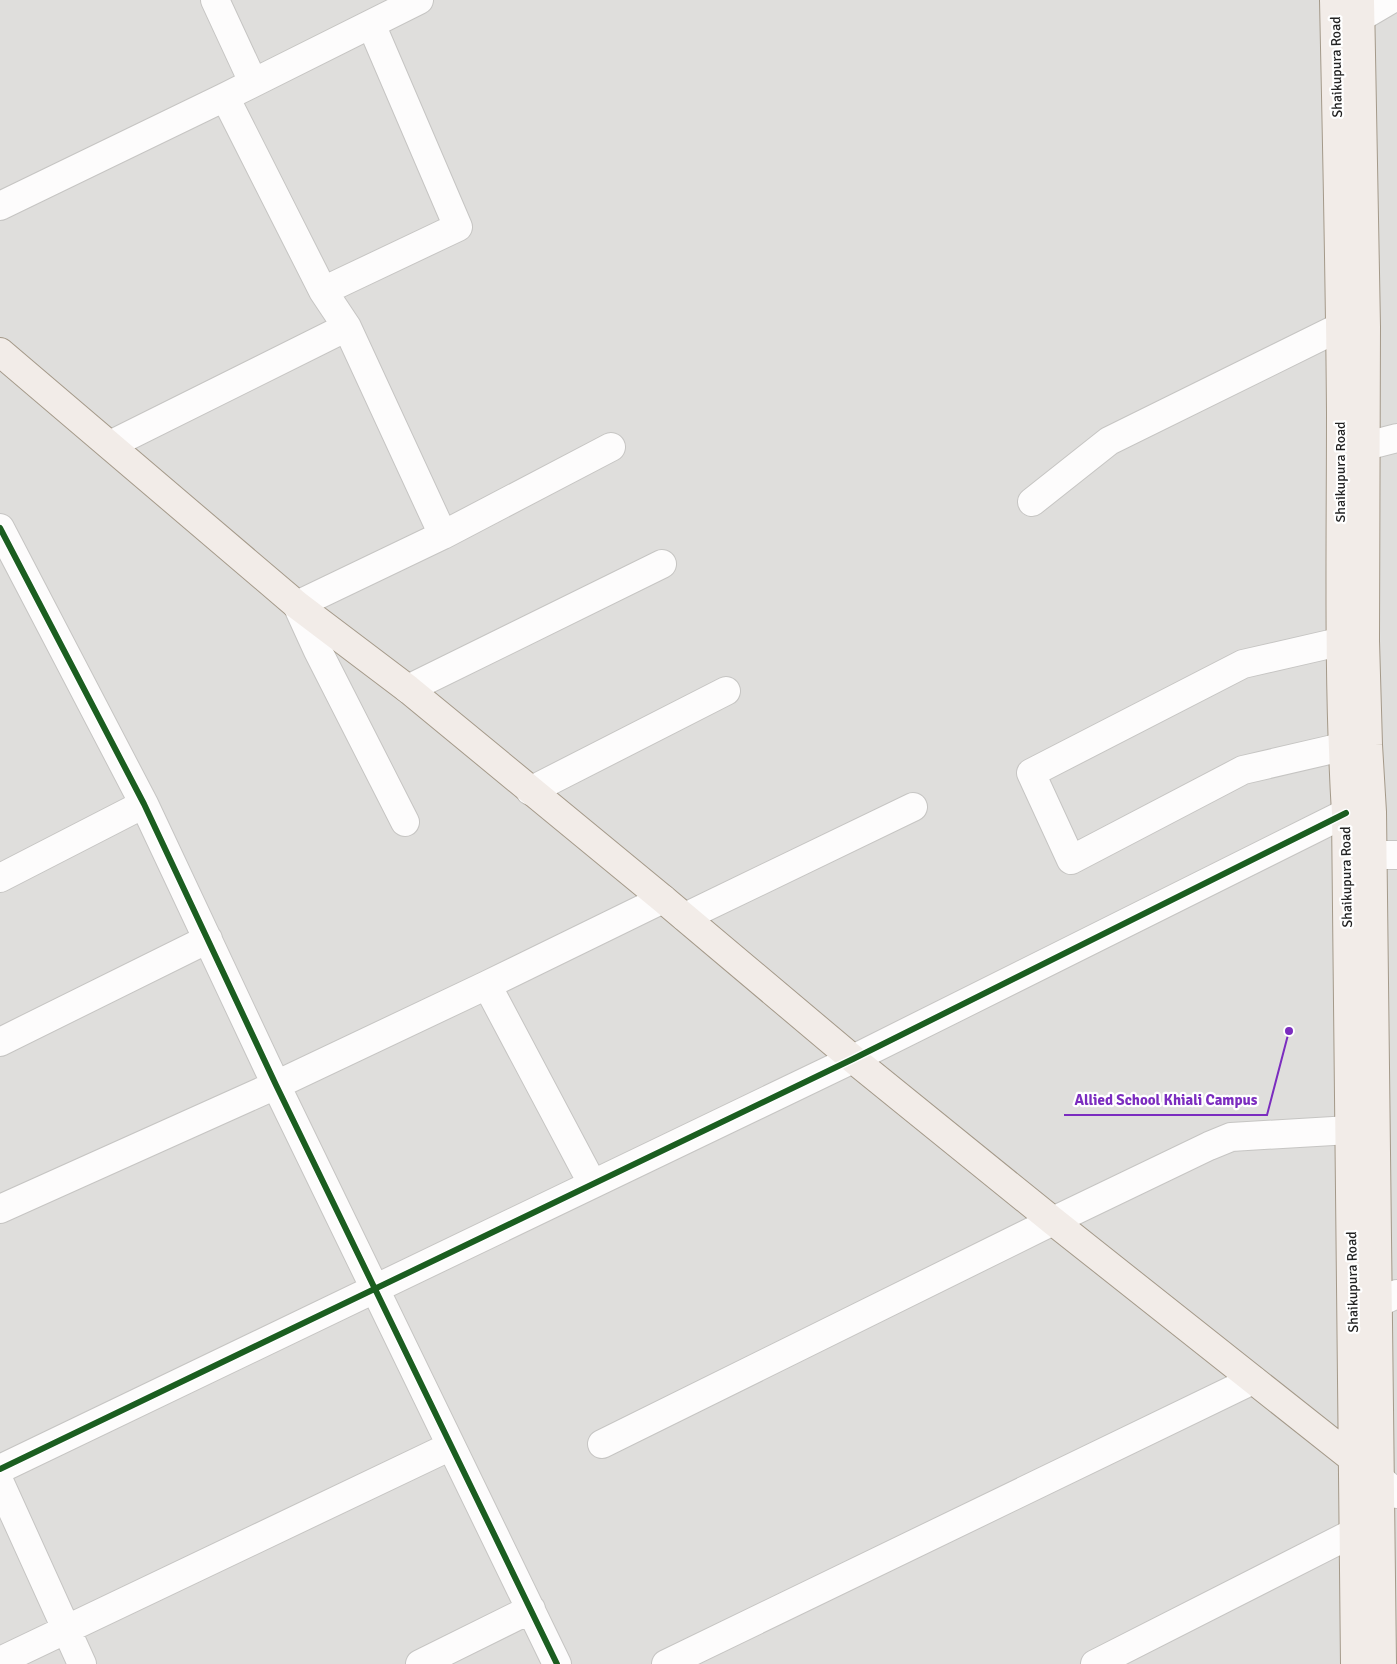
<svg xmlns="http://www.w3.org/2000/svg" width="1397" height="1664" font-family="Signika,sans-serif">
  <rect width="100%" height="100%" fill="#f0eeeb"/>
  <path fill="#dfdedc" d="M0,0h1397v1664h-1397z"/>
  <g fill="none" stroke-linecap="round" stroke-linejoin="round">
    <defs>
      <path id="minor" d="M215,0l38,82
        M1361,17l29,-17
        M225,97l98,194 24,36 96,208
        M0,206l225,-109 194,-97
        M323,291l135,-64 -87,-203
        M110,445l237,-118
        M1366,446l31,-8
        M1032,502l77,-61 231,-114
        M0,528l144,276 132,281 281,579
        M1339,642l-96,22 -212,109 40,87 172,-90 99,-23
        M408,689l254,-125
        M530,791l196,-100
        M405,822l-87,-171 -21,-46 146,-70 168,-88
        M1372,855h25
        M0,878l144,-74
        M685,917l228,-110
        M487,985l105,198
        M0,1042l208,-103
        M0,1209l276,-124 211,-100 176,-86
        M1359,1312l38,-18
        M602,1444l451,-223 156,-75 22,-9 119,-7
        M0,1469l853,-410 493,-246
        M1379,1478l18,16
        M0,1483l82,181
        M0,1661l451,-215
        M420,1664l111,-55
        M666,1664l587,-284
        M1095,1664l258,-131"/>
      <path id="major" d="M1334,0c3,138 6,275 7,413 0,133 -3,267 5,400l9,851
        M1360,0l6,327 -1,314 3,104 4,67 10,852
        M0,352l297,253 111,84 255,210 190,160 200,162 299,237"/>
    </defs>
    <use href="#minor" stroke="#c6c5c3" stroke-width="30"/>
    <use href="#major" stroke="#a49989" stroke-width="30"/>
    <use href="#minor" stroke="#fdfcfc" stroke-width="28"/>
    <use href="#major" stroke="#f2ece8" stroke-width="28"/>
    <defs>
      <path id="cycleway" d="M0,528l144,276 132,281 281,579
        M0,1469l853,-410 493,-246"/>
    </defs>
    <use href="#cycleway" stroke="#fff" stroke-width="9"/>
    <use href="#cycleway" stroke="#1b5e20" stroke-width="6"/>
  </g>
  <g text-anchor="middle" stroke-width="4.5" stroke-linejoin="round" paint-order="stroke">
    <g font-size="14" fill="#222" stroke="#fff">
      <text transform="translate(1336 67) rotate(-91)" y="5">Shaikupura Road</text>
      <text transform="translate(1340 472) rotate(-90)" y="5">Shaikupura Road</text>
      <text transform="translate(1346 877) rotate(-91)" y="5">Shaikupura Road</text>
      <text transform="translate(1352 1282) rotate(-91)" y="5">Shaikupura Road</text>
    </g>
  </g>
  <path fill="none" stroke="#7b2cbf" stroke-width="2" d="M1289 1031L1267 1115H1064"/>
  <circle fill="#7b2cbf" stroke="#fff" stroke-width="2" cx="1289" cy="1031" r="5"/>
  <g font-size="15" text-anchor="middle" font-weight="bold" fill="#7b2cbf" stroke="#fff" stroke-width="4.5" stroke-linejoin="round" paint-order="stroke">
    <text x="1166" y="1105">Allied School Khiali Campus</text>
  </g>
</svg>
